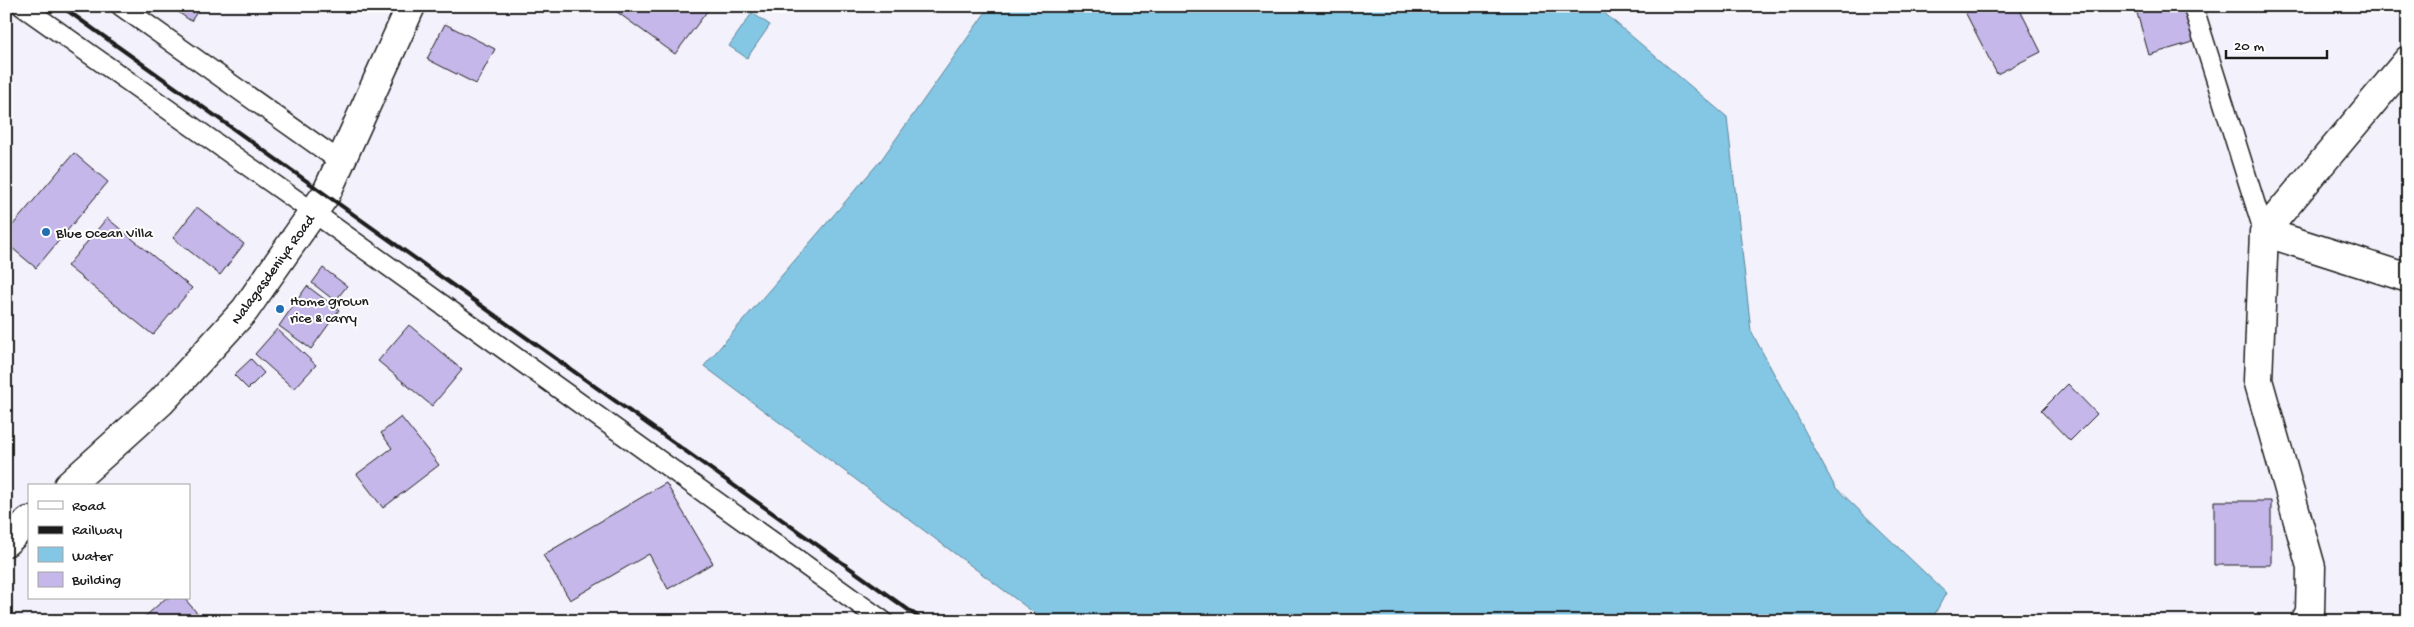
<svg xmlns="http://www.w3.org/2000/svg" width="2414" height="627" font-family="'Gochi Hand',sans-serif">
  <rect width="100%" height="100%" fill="#f3f1fb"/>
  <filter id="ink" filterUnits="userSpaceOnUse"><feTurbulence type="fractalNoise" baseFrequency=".02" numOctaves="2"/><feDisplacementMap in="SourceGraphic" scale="10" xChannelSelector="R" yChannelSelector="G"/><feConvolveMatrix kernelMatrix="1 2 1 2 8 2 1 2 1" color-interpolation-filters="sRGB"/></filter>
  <g filter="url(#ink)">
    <path fill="#84c7e5" stroke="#5a8395" d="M990,6h606l131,111 24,214 84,156 111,106 -15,28h-886l-341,-255 177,-206z
      M752,13l18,12 -23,33 -18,-12z"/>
    <path fill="#c5b7e9" stroke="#1c1c1c" d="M169,6h32l-10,15z
      M621,6h90l-36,48 -58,-42z
      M1962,6h56l23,46 -44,22z
      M2135,6h54l10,34 -50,15z
      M445,24l50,25 -19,35 -49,-25z
      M74,153l34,29 -72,86 -30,-25v-10z
      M197,207l47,37 -24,31 -47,-37z
      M107,218l85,70 -39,47 -86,-69z
      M323,268l24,18 -12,15 -23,-18z
      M307,286l32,24 -28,39 -32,-23z
      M409,325l53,45 -30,36 -54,-45z
      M277,329l39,36 -22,24 -39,-35z
      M251,359l13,14 -16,16 -14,-14z
      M2068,384l29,30 -27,27 -29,-30z
      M401,417l38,48 -56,43 -26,-34 35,-26 -11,-15z
      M666,483l47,80 -45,26 -19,-35 -79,46 -27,-45z
      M2214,501h57v64h-57z
      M166,598h18l20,23h-64z"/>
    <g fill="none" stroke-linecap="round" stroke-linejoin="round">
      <defs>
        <path id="lane" d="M22,6l291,206 570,409
          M121,6l220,156
          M2193,6l71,226"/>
        <path id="street" d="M2264,232l144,46
          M68,486l93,-84 84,-92 81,-116 85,-188
          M6,542l23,-21
          M2305,621l5,-9 1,-45 -53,-187 6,-148 144,-172"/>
      </defs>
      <use href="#lane" stroke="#1c1c1c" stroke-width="22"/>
      <use href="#street" stroke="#1c1c1c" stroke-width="31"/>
      <use href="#lane" stroke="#fff" stroke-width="19"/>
      <use href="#street" stroke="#fff" stroke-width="28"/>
      <path stroke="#1c1c1c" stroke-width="4" d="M61,6l863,615"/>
    </g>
  </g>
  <g fill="#1f6fb2" stroke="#fff" stroke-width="2">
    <circle cx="46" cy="232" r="5"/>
    <circle cx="280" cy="309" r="5"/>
  </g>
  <g text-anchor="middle" stroke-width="4" stroke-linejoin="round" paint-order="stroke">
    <g font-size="15" fill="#1c1c1c" stroke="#fff" text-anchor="start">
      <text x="56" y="237">Blue Ocean Villa</text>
      <text x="290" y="305">Home grown<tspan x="290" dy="17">rice &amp; carry</tspan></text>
    </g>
    <g font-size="15" fill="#1c1c1c" stroke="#fff">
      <text transform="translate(272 269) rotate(-54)" y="5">Nalagasdeniya Road</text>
    </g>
  </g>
  <rect width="2414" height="627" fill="none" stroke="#fff" stroke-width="25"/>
  <rect x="12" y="12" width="2389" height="602" fill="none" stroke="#1c1c1c" stroke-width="2" filter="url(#ink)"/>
  <rect x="28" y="484" width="162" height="115" fill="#ffffff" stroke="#a4a4a4"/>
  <rect x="38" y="501" width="25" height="8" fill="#ffffff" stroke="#a4a4a4"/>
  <text x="72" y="510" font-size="15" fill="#1c1c1c">Road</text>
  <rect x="38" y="526" width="25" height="8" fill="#1c1c1c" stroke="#a4a4a4"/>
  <text x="72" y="534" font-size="15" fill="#1c1c1c">Railway</text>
  <rect x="38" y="547" width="25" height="15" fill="#84c7e5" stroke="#a4a4a4"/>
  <text x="72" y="560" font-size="15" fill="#1c1c1c">Water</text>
  <rect x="38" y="572" width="25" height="15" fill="#c5b7e9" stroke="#a4a4a4"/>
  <text x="72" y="584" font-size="15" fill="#1c1c1c">Building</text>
  <path d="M2226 50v8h101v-8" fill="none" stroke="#1c1c1c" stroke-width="2.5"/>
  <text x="2234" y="50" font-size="15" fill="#1c1c1c" stroke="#ffffff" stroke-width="4" paint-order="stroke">20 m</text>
</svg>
